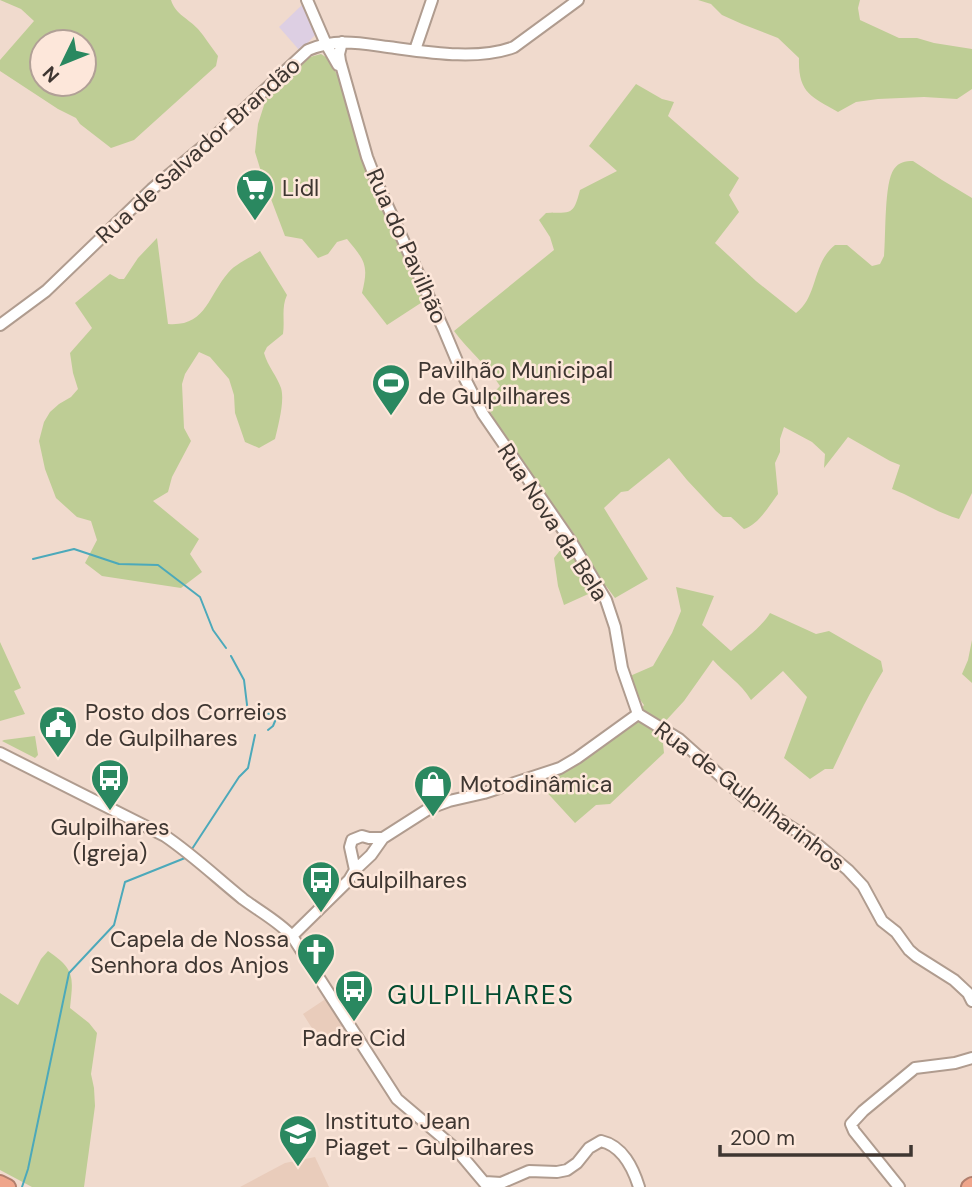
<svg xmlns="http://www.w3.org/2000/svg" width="972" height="1187" font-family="'DM Sans',sans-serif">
  <rect width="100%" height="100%" fill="#f0dacd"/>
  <path fill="#ddcfe3" d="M302,5l15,28 -17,18 -21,-24z"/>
  <path fill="#e9ccbb" d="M327,998l19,30 -24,16 -19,-30z
    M315,1157l14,30h-89l45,-24z"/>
  <path fill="#becd95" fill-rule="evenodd" d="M0,0h171c4,14 18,19 27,29 7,8 13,18 20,27l-2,10 -82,74 -23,8 -31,-24 -4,-6 -18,-9 -58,-38v-11l34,-39 -13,-12zM42,42h42v42h-42z
    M698,0h162l-2,8 2,12 39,18h18l17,5 38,6v40l-15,10 -33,-2 -46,2 -22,3 -18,10c-27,-16 -40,-19 -39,-54l-21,-20 -36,-14 -20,-9 -11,-11z
    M321,54l8,5 24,47 10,35 67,156 -43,28 -25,-32c7,-28 3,-32 -15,-54l-10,3 -9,12 -10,4 -16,-19 -17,-3 -22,-58 -8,-26 3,-28 8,-25 44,-42z
    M636,84l26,15 12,3 -6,14 71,62 -10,17 10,17 -24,31 41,38 40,32c22,-16 16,-50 39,-68h12l25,21 8,-2 4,-8c2,-20 0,-74 10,-87 5,-7 11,-8 19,-8l29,19 30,18v295l-13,26c-24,-7 -43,-21 -67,-30l8,-24 -10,-4 -42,-24 -24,31 1,-14 -13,-12 -28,-15 -4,12v13l-5,11 3,31c-9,12 -19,30 -34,35l-13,-12h-8l-7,-6 -29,-31 -18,-22 -41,33 -7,1 -17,16 44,71 -33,19 -9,-12 -42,19 -6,-19 -4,-28 8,-10 15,-10 -74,-103 -18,-33 15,-16c-13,-21 -32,-36 -46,-55l100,-81 -4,-13 -11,-17 7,-7c26,-1 27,3 34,-23l37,-19 -28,-25z
    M157,238l11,86c38,3 40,-28 60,-51 7,-9 22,-15 32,-22l27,44c-6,13 -2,25 -4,39l-16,13 -3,6c4,14 13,23 17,35 4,13 -3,38 -6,51l-16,9 -14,-6 -10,-29 -1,-18 -5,-16 -19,-22 -11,-5 -14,22 -3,10 2,44 7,13 -19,36 -4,15 -15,9 46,38 -9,15 12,18 -21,16 -79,-12 -17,-13 12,-23 -6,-19 -14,-4 -21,-19 -11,-29 -6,-28 5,-19 6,-10 9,-8 12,-7 7,-8 -5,-16 -3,-20 22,-25 -17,-25 35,-29 9,5h5l14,-21z
    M676,587l38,9 -12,29 29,26c13,-12 30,-23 39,-38l46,21 13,-3 52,30 2,10c-19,31 -34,65 -50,98h-8l-15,10 -26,-21 23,-61 -24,-26 -32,29c-10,-17 -26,-26 -38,-40l-29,41 -23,25 3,27 -54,51 -14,1 -21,18 -33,-36 7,-7 36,-22 21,-17 21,-12 17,-24 -6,-8 -8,-21 23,-10 19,-33 9,-22z
    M972,640v43l-10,-9 6,-14z
    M0,642l21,46 -7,3 11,23 -25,7z
    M35,736l3,19 -3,3 -33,-17 2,-1z
    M48,951c28,19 25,27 22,57l19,15 8,10 -6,41 3,14 1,18 -11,81h-52l-32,-17v-177l18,12 23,-46z"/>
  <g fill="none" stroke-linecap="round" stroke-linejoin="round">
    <path stroke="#4ca9ba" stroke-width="2" d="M33,559l41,-10 45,15 39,1 42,32 13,33 13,18
      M231,656l13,24 4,33 30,1 -5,12 -5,4
      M192,849l47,-72 9,-9 7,-33
      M22,1187l6,-18 41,-196 45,-48 11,-43 60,-24"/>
    <defs>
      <path id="secondary" d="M307,0l19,44 12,21
        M342,42l-3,12 1,7 27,96 10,26 67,147 18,43 21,41 89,129 34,57 9,27 7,41 16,46
        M415,50l17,-50
        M0,325l46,-34 106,-102 59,-49 97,-90c28,-12 51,-7 80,-3 38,5 90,14 126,0l64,-47
        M638,714l41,25 65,58 73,47 31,26 15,16 19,35 14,11 13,18 7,6 38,24 14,13 4,8
        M0,753l165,83c28,19 52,42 78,63 16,12 35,22 49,37l105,163 59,50 32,38
        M355,870l-5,-23 2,-7 10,-4 7,2h14
        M292,936l57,-56 6,-10 16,-15 12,-17 47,-30 19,-7 35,-8 76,-25 17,-10 61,-44
        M485,1182l16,1 28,-12 28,1 10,-2 10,-7 12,-15 12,-7c22,5 32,27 38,46
        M899,1187l-45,-56 -3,-7 12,-13 52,-43 40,-5 17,-5"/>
      <path id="highway" d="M0,1183l8,4
        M969,1187l3,-2"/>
    </defs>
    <use href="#secondary" stroke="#b09c8f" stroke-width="14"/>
    <use href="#highway" stroke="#b17e6c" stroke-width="18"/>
    <use href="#secondary" stroke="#fff" stroke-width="10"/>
    <use href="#highway" stroke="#efa58b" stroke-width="14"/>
  </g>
  <defs>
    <symbol id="supermarket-pin" viewBox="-11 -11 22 30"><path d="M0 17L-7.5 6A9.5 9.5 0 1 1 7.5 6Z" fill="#2a8860" stroke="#fde7da"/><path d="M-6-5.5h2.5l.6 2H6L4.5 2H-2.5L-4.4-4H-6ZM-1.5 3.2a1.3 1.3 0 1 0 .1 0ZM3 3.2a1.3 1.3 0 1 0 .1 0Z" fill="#fff"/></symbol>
    <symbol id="stadium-pin" viewBox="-11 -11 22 30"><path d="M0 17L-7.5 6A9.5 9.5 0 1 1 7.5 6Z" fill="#2a8860" stroke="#fde7da"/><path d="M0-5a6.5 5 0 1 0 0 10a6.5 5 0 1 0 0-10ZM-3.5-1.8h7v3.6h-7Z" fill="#fff"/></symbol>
    <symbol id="civic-pin" viewBox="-11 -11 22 30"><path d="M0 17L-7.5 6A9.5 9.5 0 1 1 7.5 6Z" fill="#2a8860" stroke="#fde7da"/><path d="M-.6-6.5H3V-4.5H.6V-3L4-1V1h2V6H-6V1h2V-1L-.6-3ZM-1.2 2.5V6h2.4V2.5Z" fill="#fff"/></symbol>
    <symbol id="bus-pin" viewBox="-11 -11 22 30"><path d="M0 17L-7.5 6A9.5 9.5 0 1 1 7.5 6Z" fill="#2a8860" stroke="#fde7da"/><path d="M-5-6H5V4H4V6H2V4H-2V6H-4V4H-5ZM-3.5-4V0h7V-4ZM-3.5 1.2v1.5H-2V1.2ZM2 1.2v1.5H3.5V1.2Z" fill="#fff"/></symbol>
    <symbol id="shop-pin" viewBox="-11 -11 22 30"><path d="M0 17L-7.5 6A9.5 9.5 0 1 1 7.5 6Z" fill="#2a8860" stroke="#fde7da"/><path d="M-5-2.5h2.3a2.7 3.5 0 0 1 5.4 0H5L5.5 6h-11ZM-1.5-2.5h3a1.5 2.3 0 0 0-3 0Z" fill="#fff"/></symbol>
    <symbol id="church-pin" viewBox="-11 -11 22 30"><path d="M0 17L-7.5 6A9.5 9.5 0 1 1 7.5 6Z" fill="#2a8860" stroke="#fde7da"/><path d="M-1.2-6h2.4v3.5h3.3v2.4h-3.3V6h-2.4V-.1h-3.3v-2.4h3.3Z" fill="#fff"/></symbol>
    <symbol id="university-pin" viewBox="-11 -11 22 30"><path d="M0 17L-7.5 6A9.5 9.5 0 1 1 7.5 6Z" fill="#2a8860" stroke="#fde7da"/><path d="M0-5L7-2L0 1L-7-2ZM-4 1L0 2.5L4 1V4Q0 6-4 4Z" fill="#fff"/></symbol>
  </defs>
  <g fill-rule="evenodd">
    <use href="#supermarket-pin" x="233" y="166" width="44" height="60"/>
    <use href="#stadium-pin" x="369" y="361" width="44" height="60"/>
    <use href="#civic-pin" x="36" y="703" width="44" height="60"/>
    <use href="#bus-pin" x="88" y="756" width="44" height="60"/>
    <use href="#shop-pin" x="411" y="762" width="44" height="60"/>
    <use href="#bus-pin" x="299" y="858" width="44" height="60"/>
    <use href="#church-pin" x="294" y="930" width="44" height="60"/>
    <use href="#bus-pin" x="332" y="967" width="44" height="60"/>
    <use href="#university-pin" x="276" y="1112" width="44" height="60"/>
  </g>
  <g text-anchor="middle" stroke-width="5" stroke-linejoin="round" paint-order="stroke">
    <g font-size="23" fill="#3e3631" stroke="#fde7da">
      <text transform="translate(198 150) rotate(-42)" y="8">Rua de Salvador Brandão</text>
      <text transform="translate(407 246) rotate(66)" y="8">Rua do Pavilhão</text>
      <text transform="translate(553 522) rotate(57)" y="8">Rua Nova da Bela</text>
      <text transform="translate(750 796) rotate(37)" y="8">Rua de Gulpilharinhos</text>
    </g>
    <g font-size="23" fill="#3e3631" stroke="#fde7da" text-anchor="start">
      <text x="282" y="196">Lidl</text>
      <text x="418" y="378">Pavilhão Municipal<tspan x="418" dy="26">de Gulpilhares</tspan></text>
      <text x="85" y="720">Posto dos Correios<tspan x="85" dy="26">de Gulpilhares</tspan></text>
      <text x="460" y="792">Motodinâmica</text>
      <text x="110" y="835" text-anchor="middle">Gulpilhares<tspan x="110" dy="26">(Igreja)</tspan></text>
      <text x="348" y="888">Gulpilhares</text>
      <text x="289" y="947" text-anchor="end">Capela de Nossa<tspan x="289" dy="26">Senhora dos Anjos</tspan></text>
      <text x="354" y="1046" text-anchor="middle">Padre Cid</text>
      <text x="325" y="1129">Instituto Jean<tspan x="325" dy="26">Piaget - Gulpilhares</tspan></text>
    </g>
    <g font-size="26" letter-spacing="2" fill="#024b30" stroke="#fde7da">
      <text x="481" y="1004">GULPILHARES</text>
    </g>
  </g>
  <g transform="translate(63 63) rotate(227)"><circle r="33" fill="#fde7da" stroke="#b1a096" stroke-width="2"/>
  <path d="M0-5L12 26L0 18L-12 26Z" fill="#2a8860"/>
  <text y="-10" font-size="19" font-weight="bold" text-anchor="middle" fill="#3e3631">N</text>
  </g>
  <path d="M720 1145v10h191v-10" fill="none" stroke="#3e3631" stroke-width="3.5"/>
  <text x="730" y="1145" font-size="21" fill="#3e3631" stroke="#fde7da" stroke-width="5" paint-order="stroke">200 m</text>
</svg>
